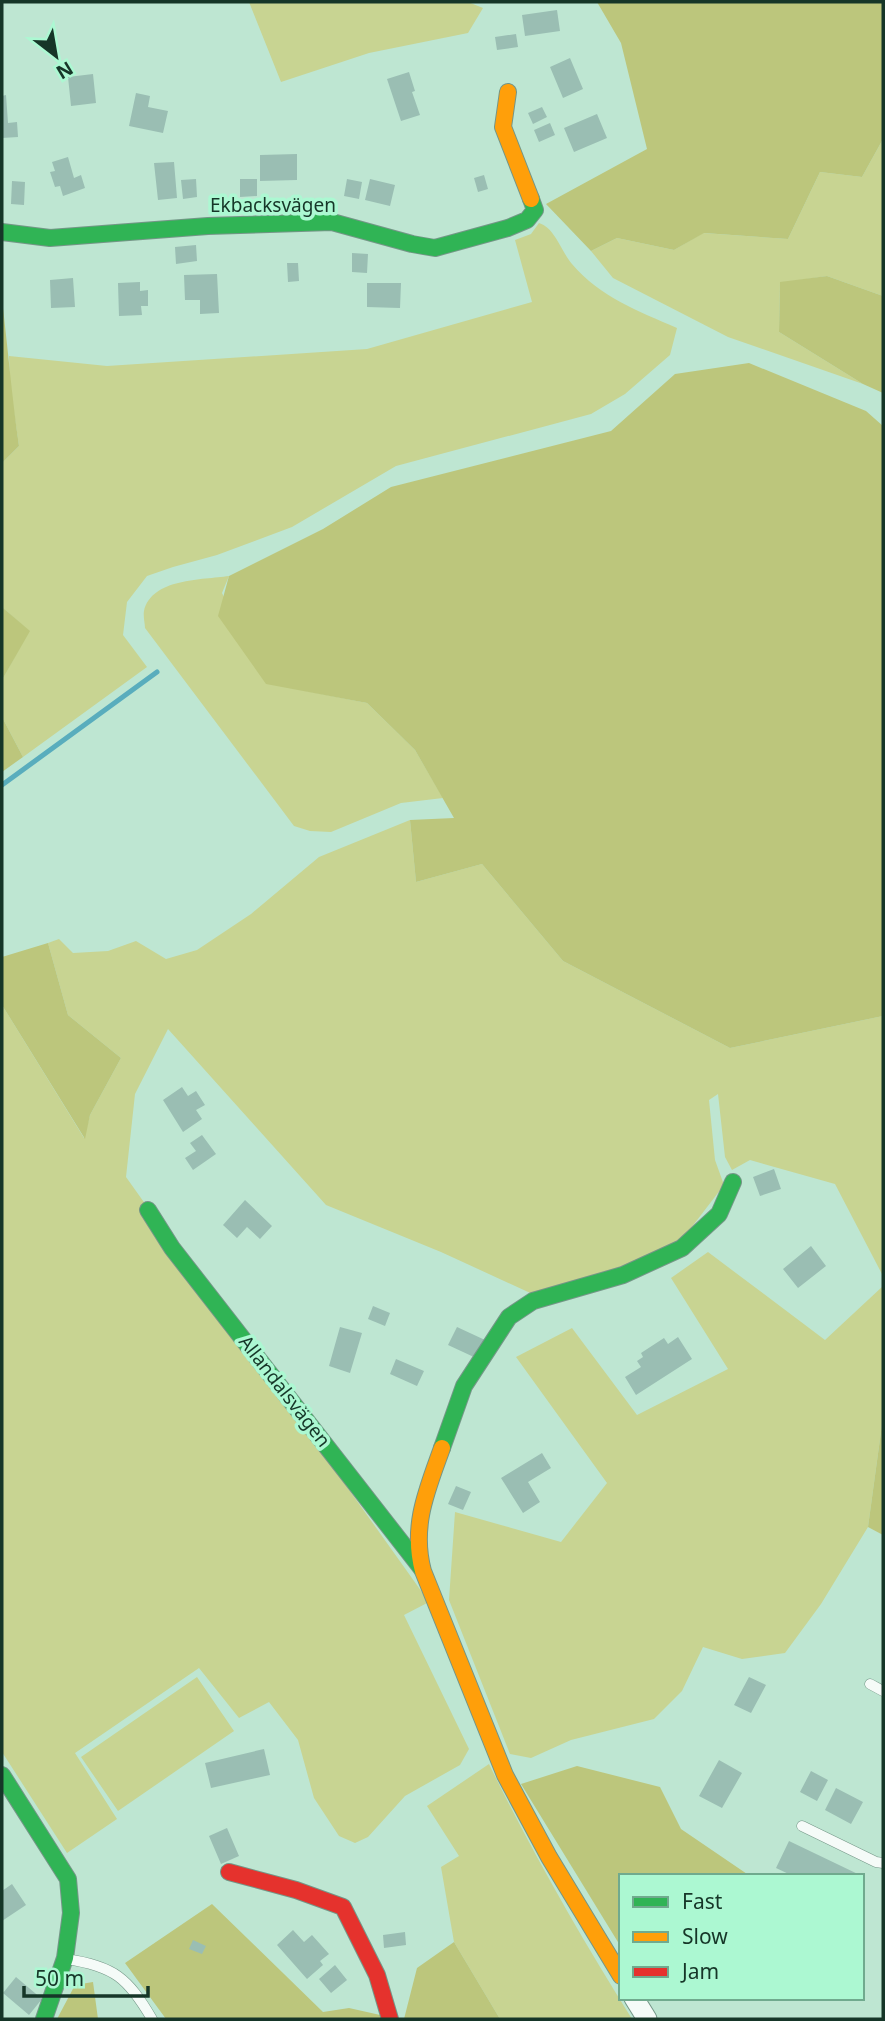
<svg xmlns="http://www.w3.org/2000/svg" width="885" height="2021" font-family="'Noto Sans',sans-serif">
  <rect width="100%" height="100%" fill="#bee6d2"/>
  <path fill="#c8d492" d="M249,2h219l15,6 -15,25 -99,20 -88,29z
    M883,139v157l-56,-20 -47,7 -1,49 84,52 -135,-47 -115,-59 -22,-27 26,-13 57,12 29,-17 85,6 32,-67 42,5z
    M539,223c16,5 22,28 33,41 28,33 66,47 105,64l-7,27 -45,39 -34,20 -195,52 -104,61 -75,28 -44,12 -26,9 -20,26 -4,33 24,32 -124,90 -21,-40v-37l27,-49 -27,-24v-144l17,-17 -9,-61 -1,-29 98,10 260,-17 165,-47 -17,-62 16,-6z
    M229,576l-7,17 44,90 101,20 48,47 28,48 -42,5 -70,29 -21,-1 -16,-5 -149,-198c0,-4 -2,-12 -1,-17 8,-33 58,-31 85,-35z
    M410,820l6,62 66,-18 81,97 167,87 153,-32v260l-48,-92 -85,-24 -18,10 -7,-13 -7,-63 -9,6 6,60 9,25 -46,60 -139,52 -98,-45 -115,-47 -158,-176 -33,65 -9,83 303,425 -25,13 65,134 -9,16 -55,31 -37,41 -13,6 -16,-7 -25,-38 -16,-58 -29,-38 -30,16 -40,-50 -124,85 42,66 -50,34 -65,-101v-747l82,133 6,-23 31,-57 -53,-43 -20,-72 11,-4 14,14 35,-2 28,-10 30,18 31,-9 54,-36 68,-57z
    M708,1252l117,88 58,-54v131l-15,110 -47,77 -36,49 -43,6 -39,-12 -21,44 -28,28 -83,21 -40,18 -21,-4 -61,-154 6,-88 106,30 46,-59 -91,-126 56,-29 65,87 91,-46 -57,-91z
    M197,1677l37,54 -116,80 -37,-54z
    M489,1764c43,88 91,172 143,255h-132l-46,-77 -13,-75 18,-11 -32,-50z"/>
  <path fill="#bcc67c" d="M597,2h286v137l-21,38 -42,-5 -32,67 -84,-6 -30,17 -57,-12 -26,13 -45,-47 101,-55 -26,-106z
    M827,276l56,20v97l-20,-9 -84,-52 1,-50z
    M2,300c6,49 10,98 17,146l-17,17z
    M749,363l117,48 17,15v590l-153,32 -167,-87 -81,-97 -66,18 -6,-62 44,-2 -39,-68 -48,-47 -101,-19 -48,-68 11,-40 94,-47 68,-42 220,-56 64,-57z
    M2,607l28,24 -28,49z
    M2,717l21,40 -21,15z
    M48,943l20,72 53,43 -31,57 -5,24 -83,-134v-48z
    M883,1417v118l-15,-8z
    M577,1766l83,21 21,42 69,47h-129v71l-100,-163z
    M212,1904l111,108 26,-4 49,11h-232l-41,-56z
    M454,1942l46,77h-96l13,-51z
    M93,1982l5,37h-41l18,-34z"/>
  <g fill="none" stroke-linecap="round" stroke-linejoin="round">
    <path stroke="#59adbd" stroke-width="5" d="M2,785l155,-113"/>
  </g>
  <path fill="#9abeb3" d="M557,10l3,21 -35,5 -3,-21z
    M516,34l2,13 -21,3 -2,-13z
    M570,58l13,31 -20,9 -13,-31z
    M409,72l6,19 -3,1 8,23 -19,6 -14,-42z
    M93,74l3,29 -25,3 -3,-29z
    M136,93l14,3 -2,11 20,4 -5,22 -34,-7z
    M6,95l2,28 9,-1 1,15 -16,1v-42z
    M542,107l5,10 -14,7 -5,-11z
    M597,114l10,24 -33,14 -10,-24z
    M550,123l5,12 -16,7 -5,-12z
    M297,154v26l-37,1v-26z
    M68,157l6,21 7,-3 4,13 -22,8 -3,-10 -5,1 -5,-15 5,-1 -3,-9z
    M174,162l3,36 -19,2 -4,-37z
    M484,175l4,14 -10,3 -4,-14z
    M196,179l1,18 -14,2 -2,-19z
    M240,179h17v17l-17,1z
    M347,179l15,3 -3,17 -15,-3z
    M370,179l25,6 -5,21 -25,-6z
    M12,181l13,1 -1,23 -13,-1z
    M196,245l1,16 -21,3 -1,-17z
    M352,253l16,1 -1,19 -15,-1z
    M287,263h11l1,18 -11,1z
    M217,274l2,39 -19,1v-14h-15l-1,-25z
    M73,278l2,29 -24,1 -1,-28z
    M140,282v9l8,-1v16h-7l1,9 -23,1 -1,-33z
    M367,283h34l-1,25 -33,-1z
    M182,1087l6,9 8,-5 9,14 -9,5 6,9 -19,13 -20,-32z
    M202,1135l14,19 -23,16 -8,-12 11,-7 -6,-8z
    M774,1169l7,20 -21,7 -7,-19z
    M245,1200l27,26 -12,13 -13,-12 -10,11 -14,-13z
    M811,1246l15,20 -28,22 -15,-19z
    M373,1306l17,7 -5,13 -17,-7z
    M340,1327l22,6 -12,40 -21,-7z
    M457,1327l28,13 -9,18 -28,-13z
    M678,1337l14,22 -56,36 -11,-18 16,-10 -4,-6 6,-4 -2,-4 23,-15 4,6z
    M396,1359l28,12 -7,15 -27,-12z
    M542,1453l9,15 -23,14 12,20 -17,11 -22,-35z
    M456,1486l15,6 -8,18 -15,-6z
    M749,1677l17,8 -15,28 -17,-8z
    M264,1749l6,26 -59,13 -6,-25z
    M719,1760l23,13 -20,35 -23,-12z
    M811,1771l17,9 -11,21 -17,-9z
    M836,1788l27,14 -12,22 -26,-14z
    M227,1828l12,28 -18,8 -12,-28z
    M789,1841l73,35h-69l-17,-8z
    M12,1884l14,21 -24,16v-30z
    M293,1930l11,12 8,-7 17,19 -9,7 3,4 -16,14 -30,-34z
    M405,1932l1,13 -22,3 -1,-13z
    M193,1940l13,6 -4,8 -13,-5z
    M335,1965l12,15 -16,13 -12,-14z
    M16,1977l26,22 -13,16 -26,-22z"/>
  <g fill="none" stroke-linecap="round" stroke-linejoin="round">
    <defs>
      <path id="lane" d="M870,1684l13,7
        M802,1826l74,36 7,1
        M66,1959c48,7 62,19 86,60"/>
      <path id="street" d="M634,1998l13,21"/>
      <path id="fast" d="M2,232l48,6 158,-12 124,-4 80,22 23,4 73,-20 19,-8 8,-10 -4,-11
        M148,1210l24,38 250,321
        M442,1448l22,-62 45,-69 24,-16 90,-26 59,-27 37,-34 14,-32
        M2,1775l66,104 3,34 -6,45 -21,61"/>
      <path id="slow" d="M508,92l-5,35 28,72
        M442,1448c-15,42 -31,78 -19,123l82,204 44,82 72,119"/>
      <path id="jam" d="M229,1872l67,18 47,17 34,68 13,44"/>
    </defs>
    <use href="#lane" stroke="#749687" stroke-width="11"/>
    <use href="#street" stroke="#749687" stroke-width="21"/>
    <use href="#fast" stroke="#749687" stroke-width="18"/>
    <use href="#slow" stroke="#749687" stroke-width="18"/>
    <use href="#jam" stroke="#749687" stroke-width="18"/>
    <use href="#lane" stroke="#f5fbf8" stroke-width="10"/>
    <use href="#street" stroke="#f5fbf8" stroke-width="19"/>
    <use href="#fast" stroke="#30b455" stroke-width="16"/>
    <use href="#slow" stroke="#ff9f0a" stroke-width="16"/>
    <use href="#jam" stroke="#e5322d" stroke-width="16"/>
  </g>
  <g text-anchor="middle" stroke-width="7" stroke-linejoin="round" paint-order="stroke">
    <g font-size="19" fill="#163628" stroke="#acf8d2">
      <text x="273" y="212">Ekbacksvägen</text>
      <text transform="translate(285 1391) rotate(52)" y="7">Allandalsvägen</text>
    </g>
  </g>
  <rect width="885" height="2021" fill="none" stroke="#163628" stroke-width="7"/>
  <rect x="619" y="1874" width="245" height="126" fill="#acf8d2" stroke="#70aa8e" stroke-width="2"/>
  <rect x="633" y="1897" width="35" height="10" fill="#30b455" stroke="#70aa8e" stroke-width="2"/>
  <text x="682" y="1909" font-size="21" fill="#163628">Fast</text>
  <rect x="633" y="1932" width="35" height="10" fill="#ff9f0a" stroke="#70aa8e" stroke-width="2"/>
  <text x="682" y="1944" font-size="21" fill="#163628">Slow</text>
  <rect x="633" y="1967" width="35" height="10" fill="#e5322d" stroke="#70aa8e" stroke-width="2"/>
  <text x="682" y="1979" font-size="21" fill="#163628">Jam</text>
  <g transform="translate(56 56) rotate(149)" stroke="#acf8d2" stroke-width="5" paint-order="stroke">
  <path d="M0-5L12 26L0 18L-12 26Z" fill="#163628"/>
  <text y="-10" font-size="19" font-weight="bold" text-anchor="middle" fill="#163628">N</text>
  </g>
  <path d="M24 1986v10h124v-10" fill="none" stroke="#163628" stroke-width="3.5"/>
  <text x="35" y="1986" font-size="21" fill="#163628" stroke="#acf8d2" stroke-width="5" paint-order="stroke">50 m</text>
</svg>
